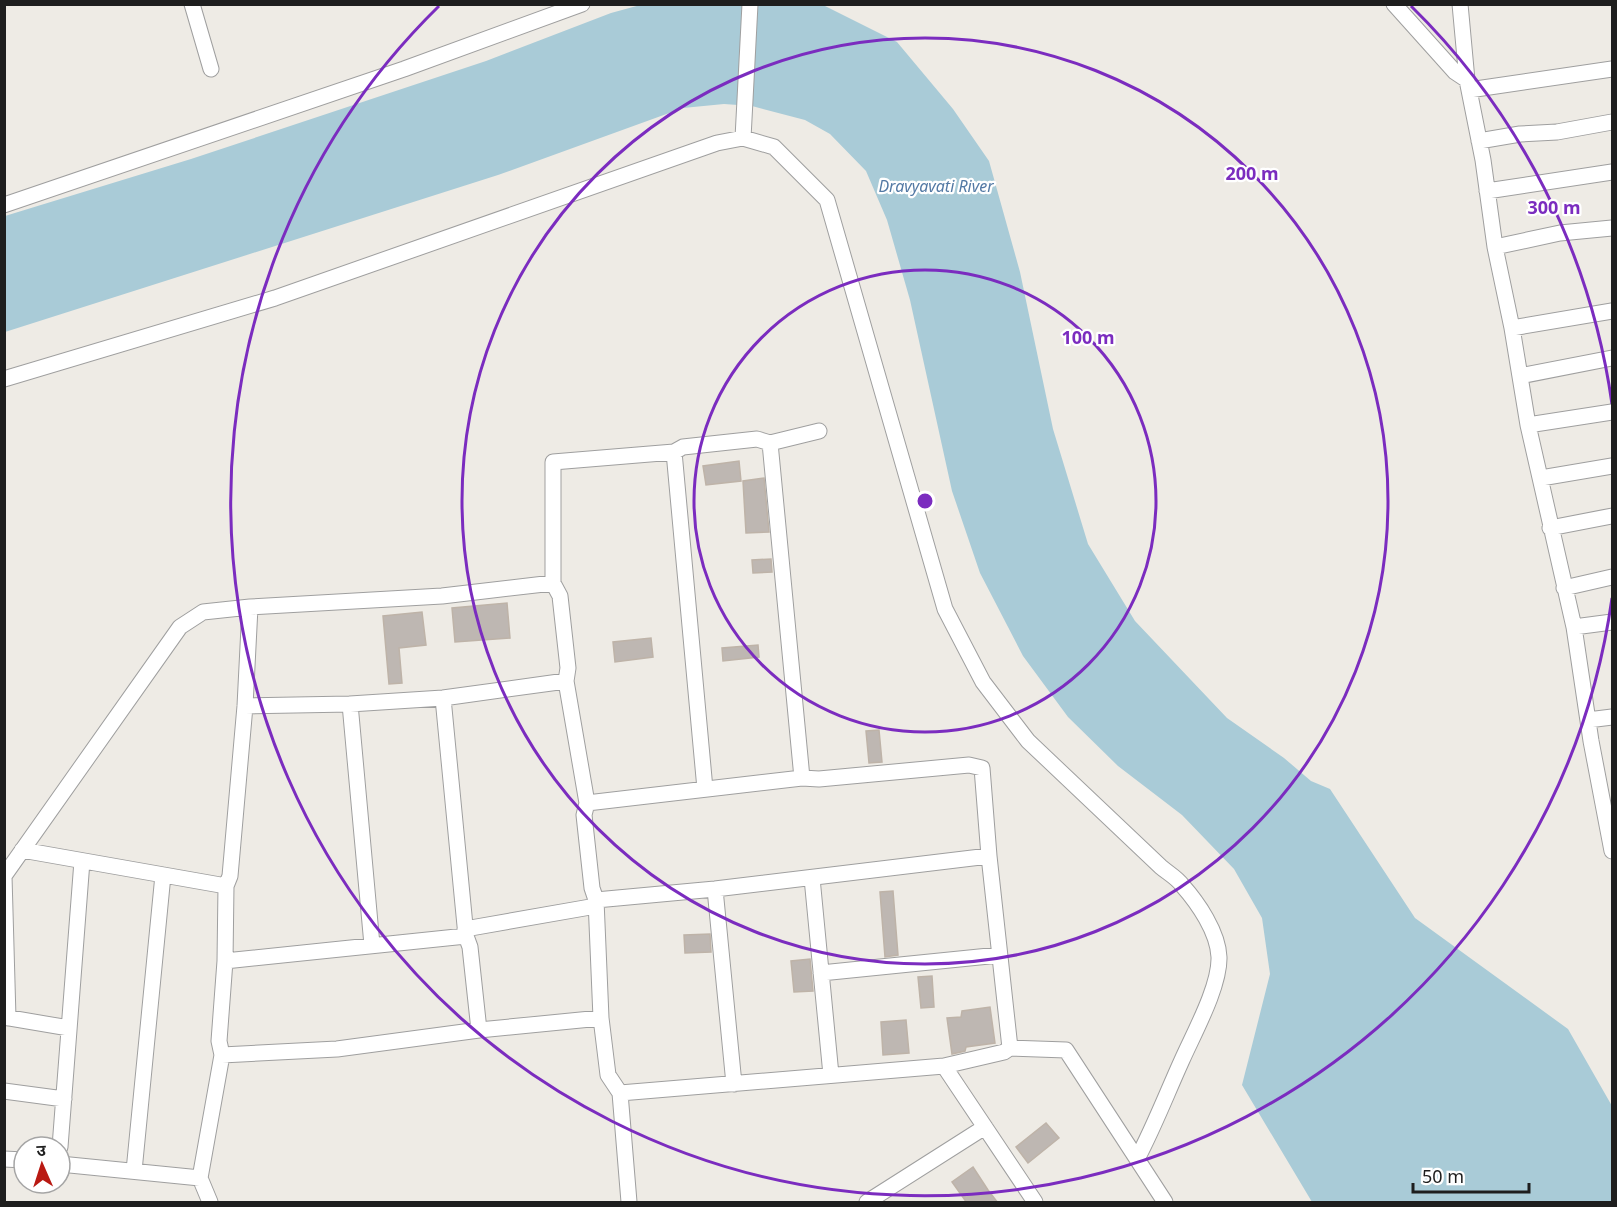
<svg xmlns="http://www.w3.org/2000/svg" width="1617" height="1207" font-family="'Noto Sans','Noto Sans Devanagari',sans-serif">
  <rect width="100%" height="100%" fill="#eeebe5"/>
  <path fill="#a9cbd7" d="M644,4l179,1 74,37 56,67 36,52 31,111 33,157 35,115 47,77 92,97 57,40 27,23 19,8 85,129 153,111 44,77v96h-300l-70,-117 28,-111 -8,-56 -28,-49 -52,-54 -64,-49 -50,-49 -45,-61 -43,-83 -28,-82 -42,-191 -23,-80 -21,-49 -36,-37 -25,-14 -53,-14 -28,-2 -41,4 -185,67 -493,157v-116l186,-57 295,-98 125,-48z"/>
  <path fill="#beb7b2" stroke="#beb3a8" stroke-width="1.5" d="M739,461l2,20 -35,4 -3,-19z
    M764,478l5,54 -23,1 -3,-52z
    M771,559l1,13 -19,1 -1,-13z
    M507,603l3,35 -55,4 -3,-34z
    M422,612l4,33 -27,3 3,35 -13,1 -6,-68z
    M651,638l2,19 -38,5 -2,-20z
    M758,645l1,12 -36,4 -1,-13z
    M879,730l3,32 -13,1 -3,-32z
    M893,891l5,64 -13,2 -5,-65z
    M710,934l1,18 -26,1 -1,-18z
    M810,959l3,32 -19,1 -3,-31z
    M932,976l2,31 -13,1 -3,-31z
    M990,1007l5,36 -29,4 -1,4 -13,3 -5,-36 14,-1 1,-6z
    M906,1020l3,33 -26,2 -2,-33z
    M1046,1123l13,15 -31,25 -12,-16z
    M973,1167l15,23 10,13h-31l-15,-21z"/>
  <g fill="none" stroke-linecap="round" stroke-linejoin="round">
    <defs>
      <path id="minor" d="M192,4l19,65
        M1394,4l61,68 12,8
        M1460,4l7,76 16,80 12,87 17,81 16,97 46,202 17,114 21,110
        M1469,90l143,-21
        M743,138l7,-134
        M1479,141l41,-7 37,-2 55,-10
        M1487,191l125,-19
        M4,205l400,-136 178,-65
        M1495,247l65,-14 52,-5
        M1512,328l100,-17
        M1520,376l92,-18
        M4,379l271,-81 442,-155 26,-5 31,9 53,53 118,409 38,73 45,59 133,126c7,6 16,11 21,18 16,18 36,47 37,72 1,29 -25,76 -37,103 -15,33 -28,67 -45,99
        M1528,425l84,-13
        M770,443l32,335
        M674,452l31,337
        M1541,478l71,-12
        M1550,528l62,-12
        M1564,588l48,-11
        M1574,627l38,-5
        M443,698l23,238 4,11 9,83
        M350,704l22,241
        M245,706l105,-2 93,-6 123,-17
        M1588,720l24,-3
        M587,803l215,-25 17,1 150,-14 13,3 7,88 21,192
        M22,850l204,36
        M4,876l176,-249 23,-15 47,-5 192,-11 111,-13
        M4,876l4,142
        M812,878l19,197
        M715,889l19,195
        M596,900l-4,-12 -8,-73 3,-12 -21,-122 2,-13 -8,-72 -7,-13v-121l121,-10 9,-5 74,-8 13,4 49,-12
        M465,929l131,-23
        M225,961l241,-25
        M821,973l178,-18
        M4,1017l65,11
        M222,1055l115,-6 142,-19 122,-12
        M944,1066l60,-14 6,-4 56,2 99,152
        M4,1091l60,8
        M620,1093l324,-27 91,136
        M60,1147l22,-286
        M4,1159l20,1
        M60,1164l140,14
        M134,1171l29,-296
        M210,1202l-10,-24 22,-123 -3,-14 6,-80 1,-75 4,-10 15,-170 5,-99
        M629,1202l-9,-109 -12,-18 -7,-57 -5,-118 119,-11 274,-33
        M867,1202l118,-75"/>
    </defs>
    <use href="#minor" stroke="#9f9f9f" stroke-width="17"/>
    <use href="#minor" stroke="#fff" stroke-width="15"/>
  </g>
  <g fill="none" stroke="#7b2cbf" stroke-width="3">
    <circle cx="925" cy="501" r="231"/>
    <circle cx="925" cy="501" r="463"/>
    <path d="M1612 598A694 694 0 1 1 439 6M1411 6A694 694 0 0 1 1612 404"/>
  </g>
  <g text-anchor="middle" stroke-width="4.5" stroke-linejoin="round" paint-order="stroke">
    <g font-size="16" font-style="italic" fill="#5379a4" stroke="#fff">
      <text x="936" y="192">Dravyavati River</text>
    </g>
  </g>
  <circle cx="925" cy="501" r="9" fill="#7b2cbf" stroke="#fff" stroke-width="3"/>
  <g font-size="18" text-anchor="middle" font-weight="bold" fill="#7b2cbf" stroke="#fff" stroke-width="4.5" stroke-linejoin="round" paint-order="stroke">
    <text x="1252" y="180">200 m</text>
    <text x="1554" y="214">300 m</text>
    <text x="1088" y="344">100 m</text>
  </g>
  <rect width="1617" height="1207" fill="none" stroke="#1e1e1e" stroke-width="12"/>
  <g transform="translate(42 1165) rotate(357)"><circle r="28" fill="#ffffff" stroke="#a5a5a5" stroke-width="1.5"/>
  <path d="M0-4.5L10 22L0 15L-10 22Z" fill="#b91912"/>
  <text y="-9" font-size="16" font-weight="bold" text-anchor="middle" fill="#1e1e1e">उ</text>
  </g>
  <path d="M1413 1183v9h116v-9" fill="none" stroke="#1e1e1e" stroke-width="3"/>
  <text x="1422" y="1183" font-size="18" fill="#1e1e1e" stroke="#ffffff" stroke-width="4.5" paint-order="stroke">50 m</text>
</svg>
